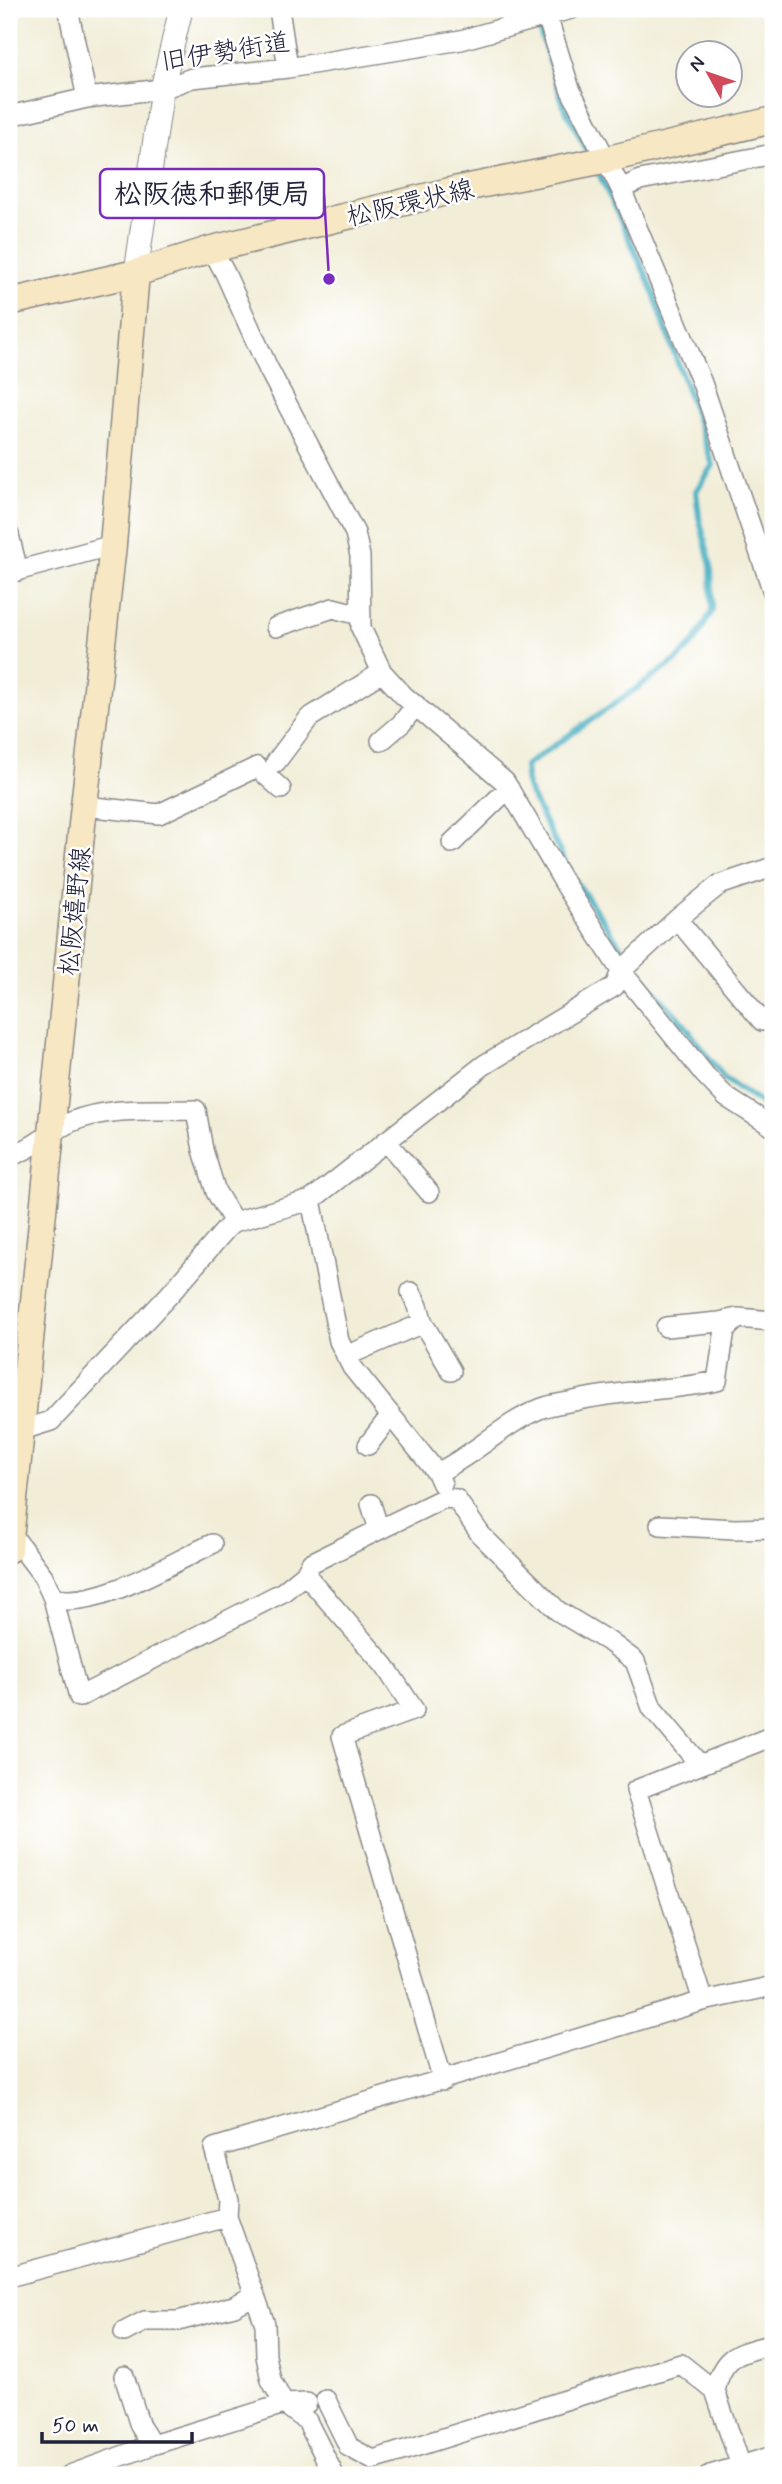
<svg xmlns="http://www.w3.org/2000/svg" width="782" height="2484" font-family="Mynerve,'Klee One',sans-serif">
  <rect width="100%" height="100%" fill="#fff"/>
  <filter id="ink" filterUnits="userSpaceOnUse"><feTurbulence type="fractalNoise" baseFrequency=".0143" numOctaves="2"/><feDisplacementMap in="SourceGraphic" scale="14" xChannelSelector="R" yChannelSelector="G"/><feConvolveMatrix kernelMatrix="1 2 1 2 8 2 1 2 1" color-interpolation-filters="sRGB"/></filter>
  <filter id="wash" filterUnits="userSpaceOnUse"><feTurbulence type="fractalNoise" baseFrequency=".00686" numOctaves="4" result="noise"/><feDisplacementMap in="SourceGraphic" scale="28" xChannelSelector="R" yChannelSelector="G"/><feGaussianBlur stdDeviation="1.57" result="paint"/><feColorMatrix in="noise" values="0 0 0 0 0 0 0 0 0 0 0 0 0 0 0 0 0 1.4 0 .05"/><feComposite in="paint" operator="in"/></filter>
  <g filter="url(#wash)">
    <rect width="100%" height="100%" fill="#f1edd7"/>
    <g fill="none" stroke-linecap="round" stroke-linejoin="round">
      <path stroke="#43aec1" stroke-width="6" d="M533,9l31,97 27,52
        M596,167l56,121 61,177 -17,26 3,26 12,49 1,45 -17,30 -18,19 -152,106 2,21 44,87 67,98 45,51 41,55 49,34"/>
    </g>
  </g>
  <g filter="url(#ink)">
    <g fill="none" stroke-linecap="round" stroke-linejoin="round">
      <defs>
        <path id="minor" d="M68,9l19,89
          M279,9l9,59
          M547,16l23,73 51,100 81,194 71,209
          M9,116l78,-18 75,-9 30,-11 96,-10 173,-28 110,-31
          M621,189l19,-9 133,-26
          M212,249l13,24 43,95 87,165 5,23 1,72 21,44 22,24 101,86 61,104 55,85 84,104 21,22 47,30
          M9,535l9,36
          M9,573l104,-28
          M276,627l57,-19 27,7
          M381,741l21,-18 14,-18
          M276,762l33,-44 73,-46
          M84,806l75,8 98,-47 24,22
          M452,843l57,-55
          M677,919l85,102
          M386,1141l43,51
          M9,1156c23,-6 40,-24 62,-34 37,-16 85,-11 125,-12l7,40 13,42 18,30
          M311,1200l28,141 13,26 85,106 5,11
          M423,1323l28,48
          M666,1327l53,-5 18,-4
          M346,1356l77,-33 -5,-17 -7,-14
          M22,1430l29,-9 119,-127 57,-66 7,-6 77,-22 173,-135 131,-79 6,-15 56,-52 42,-34 54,-18
          M368,1445l23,-30
          M437,1473c37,-18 67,-50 105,-65 10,-4 22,-5 32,-7 47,-11 96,-10 143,-20l8,-51 13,-12 35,3
          M371,1504l8,26
          M660,1525l75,4 38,-1
          M9,1531l34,45 10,22 26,99 204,-105 22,-18 80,92 29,44 -72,26 101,345
          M305,1574l6,-11 133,-65 12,1 25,36 77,76 53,32 24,18 17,47 48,57
          M53,1598c43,12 118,-35 159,-54
          M703,2001l-67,-211 137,-54
          M227,2217l1,-18 -14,-51 489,-147 70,-15
          M9,2277l218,-60 38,107 1,32 5,24 13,24 23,17 27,54
          M124,2332l21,-11h33l56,-15 21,-11
          M124,2376l16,50 12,19
          M715,2391l26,75
          M326,2400l23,47 24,13 308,-96 34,27c8,-38 24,-37 58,-47
          M70,2475l82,-30 132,-41 23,-1
          M710,2475l63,-19"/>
        <path id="tertiary" d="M136,273l26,-184 19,-80"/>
        <path id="secondary" d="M9,302l127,-29 76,-24 242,-59 150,-30 169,-40
          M9,1549l74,-734 30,-270 23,-272"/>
      </defs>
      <use href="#minor" stroke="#8a8889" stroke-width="22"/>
      <use href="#tertiary" stroke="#8a8889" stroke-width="25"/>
      <use href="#secondary" stroke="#8a8889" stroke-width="29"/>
      <use href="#minor" stroke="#fff" stroke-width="19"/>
      <use href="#tertiary" stroke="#fff" stroke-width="23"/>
      <use href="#secondary" stroke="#f7e8c3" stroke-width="26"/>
    </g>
  </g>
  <g text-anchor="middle" stroke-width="5" stroke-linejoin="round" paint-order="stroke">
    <g font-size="26" fill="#22223b" stroke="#fff">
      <text transform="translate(225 51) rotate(-9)" y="9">旧伊勢街道</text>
      <text transform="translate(410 202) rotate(-13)" y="9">松阪環状線</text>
      <text transform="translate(74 911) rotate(-84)" y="9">松阪嬉野線</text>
    </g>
  </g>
  <path fill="none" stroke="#7b2cbf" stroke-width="2.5" d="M329 279L324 194"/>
  <circle fill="#7b2cbf" stroke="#fff" stroke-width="2.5" cx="329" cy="279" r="7"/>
  <rect fill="#fff" stroke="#7b2cbf" stroke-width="2.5" x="100" y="169" width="224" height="49" rx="7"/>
  <g font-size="28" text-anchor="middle" font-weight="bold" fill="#22223b">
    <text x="212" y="203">松阪徳和郵便局</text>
  </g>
  <rect width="782" height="2484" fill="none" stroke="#fff" stroke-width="35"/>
  <g transform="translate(709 74) rotate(310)"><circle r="33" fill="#ffffff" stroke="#a7a7b1" stroke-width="2"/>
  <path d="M0-5L12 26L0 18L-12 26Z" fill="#d1495b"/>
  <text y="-10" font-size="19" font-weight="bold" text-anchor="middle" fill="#22223b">N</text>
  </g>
  <path d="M42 2432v10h150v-10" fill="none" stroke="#22223b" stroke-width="3.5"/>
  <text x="52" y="2432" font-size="21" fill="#22223b" stroke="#ffffff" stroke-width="5" paint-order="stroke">50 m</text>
</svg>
